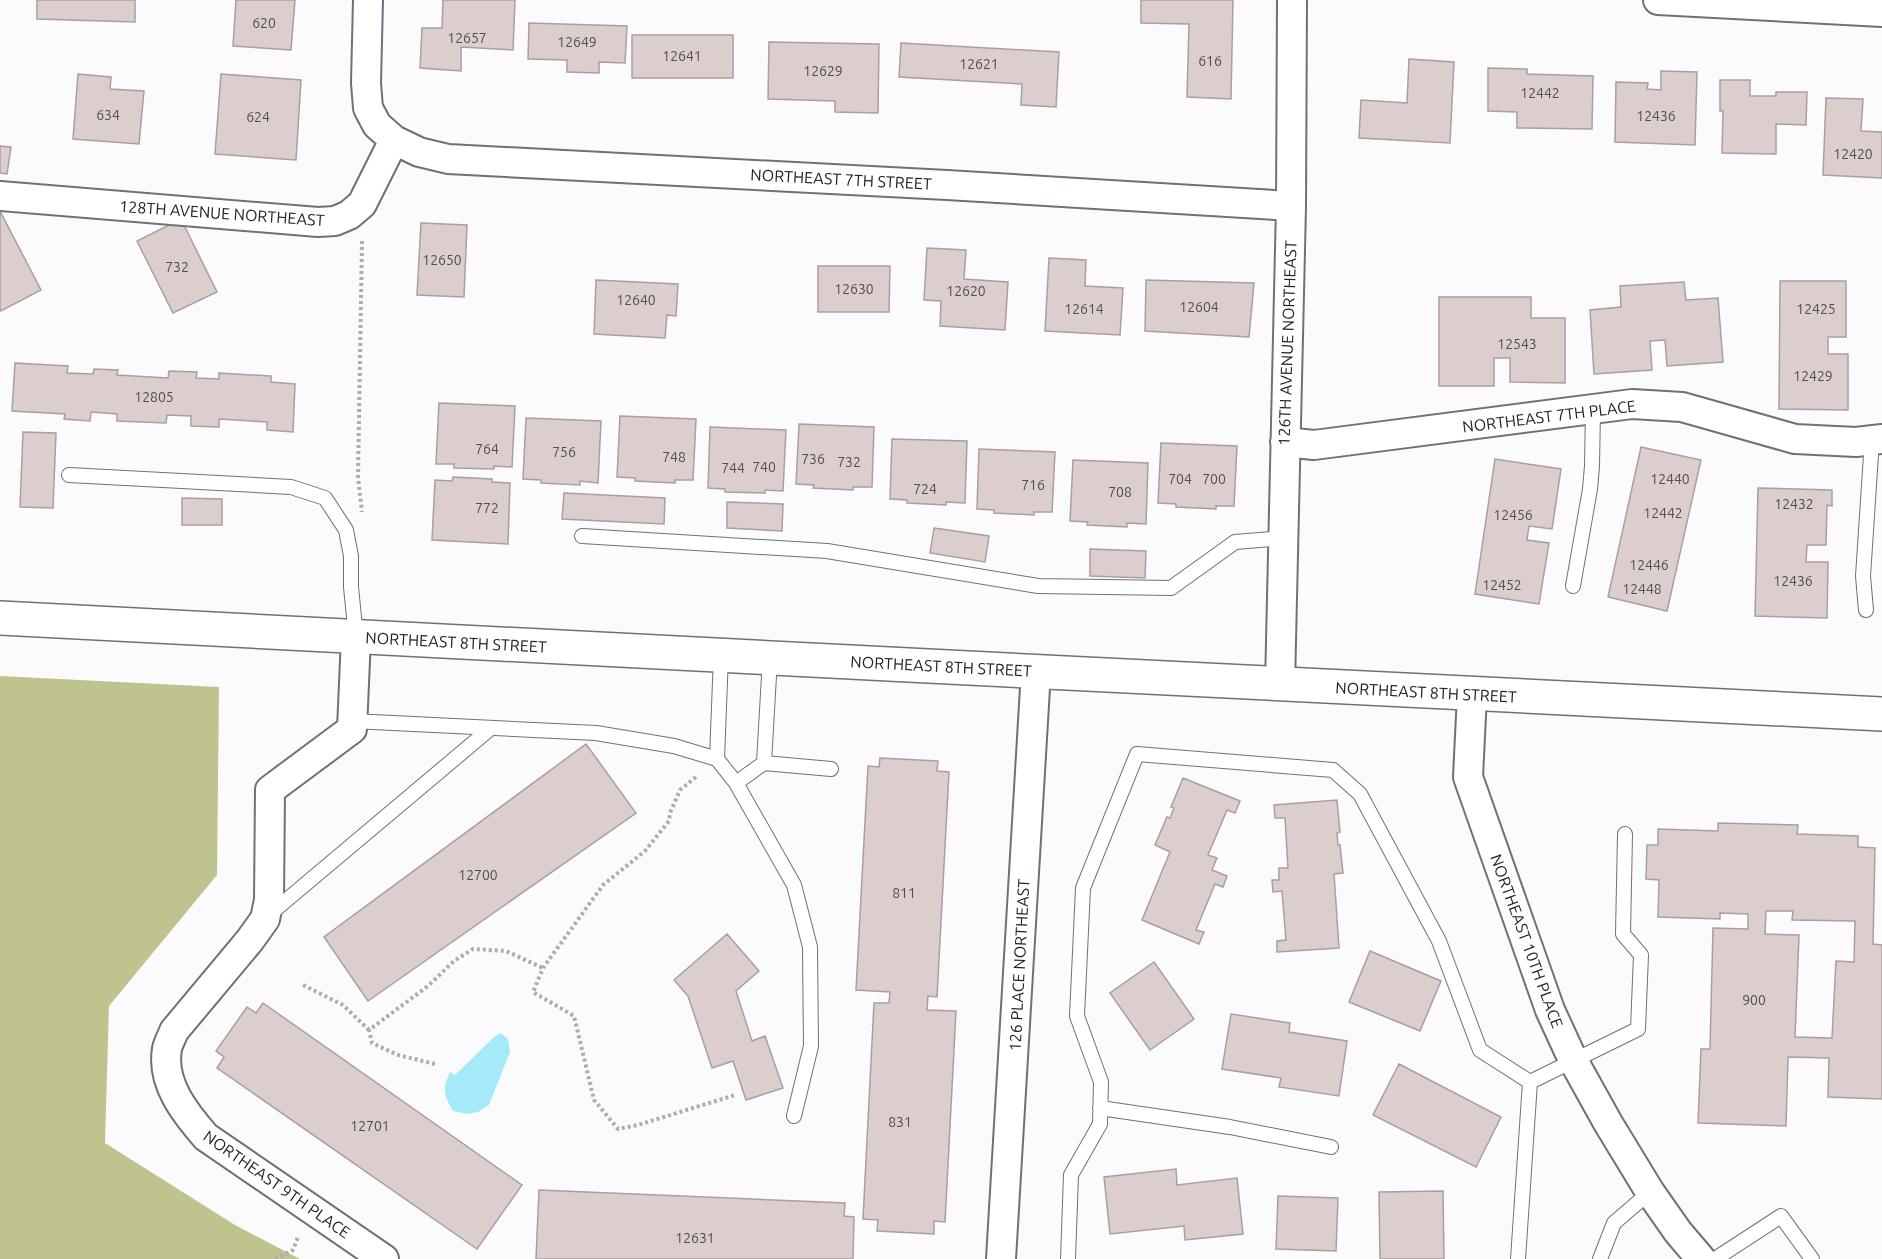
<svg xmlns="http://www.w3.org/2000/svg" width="1882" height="1259" font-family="Ubuntu,sans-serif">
  <rect width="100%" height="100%" fill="#fbfbfe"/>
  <path fill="#c0c38e" d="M0,676l219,11 -2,188 -108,131 -4,137 130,82 65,34h-300z"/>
  <path fill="#a4eaf8" d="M501,1033l7,6 2,13 -21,53 -11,7 -11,2 -14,-3c-9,-16 -11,-22 -3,-39l5,3 39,-38z"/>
  <path fill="#dbcecd" stroke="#ab9e9e" stroke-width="1.5" fill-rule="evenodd" d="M37,0h98v22l-98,-3z
    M236,0h59l-4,50 -58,-4z
    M443,0h72l-2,50 -52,-3v24l-41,-3 2,-40h20z
    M1141,0h92l-2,99 -44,-2 2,-73 -48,-1z
    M529,23l98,3 -2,37 -26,-1v11l-32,-1v-12l-39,-1z
    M632,35h101v43h-101z
    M769,42l110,2 -1,69 -43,-1v-11l-67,-2z
    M901,43l158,9 -3,55 -35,-2 1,-21 -123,-7z
    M1409,59l45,3 -4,81 -91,-5 2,-38 46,3z
    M1488,68l39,1v5l66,2 -1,53 -75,-1v-16l-29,-1z
    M1661,71l36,1 -2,73 -80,-3 1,-60 32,1 -1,6 14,1z
    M78,74l33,3 -1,12 34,2 -5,53 -66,-5z
    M221,74l80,6 -5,80 -81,-6z
    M1720,80h30v16h26v-4h31l-1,33 -30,-1v30l-54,-1 1,-42h-3z
    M1826,98l37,1 -2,32 21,1v46l-59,-3z
    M0,146l11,1 -4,27 -7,-1z
    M0,211l41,79 -40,21 -1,-3z
    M181,219l36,73 -44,21 -36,-72z
    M421,223l46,2 -3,72 -47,-2z
    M927,248l39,2 -2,29 44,3 -3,48 -65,-4 1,-25 -17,-1z
    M1049,258l37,2 -1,26 38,2 -3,47 -75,-4z
    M818,266h72l-1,46h-71z
    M596,280l82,4 -2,32 -9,-1 -2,23 -71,-4z
    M1146,280l108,3 -5,54 -104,-6z
    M1780,281h66v56h-18v17h20v56l-69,-1z
    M1684,282l2,18 32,-2 5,64 -56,4 -2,-26 -15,1 2,29 -58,4 -4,-64 31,-3 -1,-21z
    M1439,297h92v21h34v65l-55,-1v-24h-16v28h-55z
    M15,363l53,3 -1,7 26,1 1,-5 24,1 -1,5 51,3 1,-7 28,1 -1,6 23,1v-6l52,3v6l24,2 -2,48 -26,-2v-8l-48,-3v8l-28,-1v-10l-24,-1 -1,8 -49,-2v-7l-26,-2 -1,9 -26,-2 1,-5 -53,-3z
    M439,403l76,3 -3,61 -18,-1v3l-40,-1v-4h-18z
    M620,416l76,3 -3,61h-18v3l-40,-2v-3l-18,-1z
    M526,418l75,3 -3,62 -18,-2v4l-39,-2v-3l-18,-1z
    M799,424l75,3 -2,60h-19v3l-40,-2 1,-3 -18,-1z
    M710,427l76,3 -3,61 -18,-1v3l-40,-1v-3l-17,-1z
    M23,432l33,1 -3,75 -33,-1z
    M892,439l75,2 -2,62 -19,-1v3l-39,-2v-3l-17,-1z
    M1161,443l76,3 -3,60h-18v3l-40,-2v-3l-18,-1z
    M1641,447l60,13 -34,151 -59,-14z
    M979,449l76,3 -3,60h-18v3l-40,-2v-3l-17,-1z
    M1495,459l66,10 -9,60 -23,-3 -2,14 22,3 -10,61 -64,-10z
    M1073,460l75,3 -2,61 -19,-1v4l-40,-2 1,-3 -18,-1z
    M453,477l39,2v3l18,1 -2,61 -76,-4 3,-60 17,1z
    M1758,488l74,2v16l-5,-1 -1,40h-19l-1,17h22l-1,56 -72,-2z
    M564,493l101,5 -1,26 -102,-5z
    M182,498l40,1v26h-40z
    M727,502l56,2 -1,27 -55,-3z
    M934,528l55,8 -4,26 -55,-9z
    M1090,549l56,2 -1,27 -55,-2z
    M586,744l50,69 -268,188 -44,-64z
    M880,758l58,3 -1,10 12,1 -12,225 -9,-1 -1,14 29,1 -11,211 -11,-1v13l-57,-3 1,-11 -15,-1 11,-216h15l1,-11 -34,-2 12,-224 11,1z
    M1183,778l57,23 -5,12 -8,-3 -19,45 9,3 -5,12 15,6 -4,11 -8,-3 -19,46 8,2 -5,12 -57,-24 28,-68 -15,-7 12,-28 3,1 4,-10 -3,-1z
    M1337,800l3,32 -3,1 1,12h2l3,28 -9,1 5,74 -62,4v-11l9,-1 -4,-49 -9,1 -1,-12h7v-12h9l-3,-50h-10l-1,-13z
    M1718,823l80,2 -1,9 61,2v11l17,1 -2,96 9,1v154l-54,-2 1,-39 -41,-1 -2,69 -88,-3 3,-74h9l3,-121 35,1v-15l-28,-1v6l-62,-2 1,-37 -13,-1 1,-34h11v-16l60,2zM1766,911h27l-1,9 63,1 -1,41 -18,-1 -4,77 -37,-1 4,-102 -34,-1z
    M727,934l32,37 -23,20 16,50 13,-5 18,52 -37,12 -13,-39 -21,7 -24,-72 -14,-16z
    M1370,951l71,30 -21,50 -71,-29z
    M1154,962l40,57 -44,31 -40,-57z
    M263,1003l259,182 -45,64 -260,-181 7,-11 -8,-6 31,-44 9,6z
    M1231,1014l59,9 -1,9 58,9 -8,55 -60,-9 2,-9 -59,-9z
    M1399,1064l102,53 -25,50 -103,-52z
    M1176,1169l1,16 60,-7 6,56 -58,6 -1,-14 -74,8 -6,-57z
    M539,1190l306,13 -1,13 10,1 -1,42h-317z
    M1443,1191l1,68h-64l-1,-67z
    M1278,1196l60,2 -2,53 -60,-2z"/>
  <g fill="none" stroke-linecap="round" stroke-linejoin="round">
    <defs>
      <path id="service" d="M69,475l222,12 34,11 21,32 5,26v31l5,50
        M582,536l245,15 211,35 133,2 64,-46 48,-4
        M1573,586l17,-97 2,-23 1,-56
        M1866,610l-3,-34 9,-136
        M721,655l-4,104 19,24 58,102 16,62 1,99 -17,70
        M352,721l244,12 78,13 43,13
        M764,763l67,6
        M736,783l28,-20 6,-105
        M270,914l221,-186
        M1530,1082l108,-53 3,-74 -18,-21 2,-100
        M1100,1108l130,19 101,20
        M1068,1259l3,-84 29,-51 1,-42 -24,-66 6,-128 54,-134 196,16 27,24 79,147 41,109 50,32
        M1518,1259l12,-177
        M1600,1259l14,-36 36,-31
        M1715,1259l66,-43 31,43"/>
      <path id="minor" d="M1658,0l224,12
        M394,140l25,12 29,7 499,26 344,21
        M0,196l318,26 17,-1 14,-6 13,-11 32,-64 -17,-15 -9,-17 -2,-25 2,-83
        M1285,442l29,3 318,-41 50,3 113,32 61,3 26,-3
        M356,637l-4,92 -82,61 -1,110 -4,19 -15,21 -76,91c-2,6 -6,12 -7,18 -6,34 18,64 39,88l178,122
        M1280,685l11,-479 1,-206
        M1472,695l-4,82 82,233 23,50 35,63 42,69 28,40 23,27
        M1001,1259l35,-588"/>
      <path id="primary" d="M0,618c627,32 1255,66 1882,96"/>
    </defs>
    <use href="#service" stroke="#6e717a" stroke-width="16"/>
    <use href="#minor" stroke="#6e717a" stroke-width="32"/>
    <use href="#primary" stroke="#6e717a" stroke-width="36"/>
    <path stroke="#acadb0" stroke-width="4" stroke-dasharray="3 3" stroke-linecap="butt" d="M362,241l-4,237 4,34
      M696,777l-16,13 -10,23 -1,8 -24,30 -42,34 -60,83 -10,24 41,24 20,84 24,29 20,-4 97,-30
      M303,985l40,20 26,25
      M435,1064l-37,-9 -26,-12 -3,-13 59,-44 26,-25 19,-12 33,2 37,17
      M275,1259l18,-9 5,-13"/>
    <use href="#service" stroke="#fff" stroke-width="14"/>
    <use href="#minor" stroke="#fff" stroke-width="28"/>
    <use href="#primary" stroke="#fff" stroke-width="33"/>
  </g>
  <g text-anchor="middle" stroke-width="4.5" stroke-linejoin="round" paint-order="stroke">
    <g font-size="14" fill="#504e50">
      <text x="264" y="28">620</text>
      <text x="467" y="43">12657</text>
      <text x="577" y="47">12649</text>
      <text x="682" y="61">12641</text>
      <text x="1210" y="66">616</text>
      <text x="979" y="69">12621</text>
      <text x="823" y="76">12629</text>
      <text x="1540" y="98">12442</text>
      <text x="108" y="120">634</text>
      <text x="1656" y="121">12436</text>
      <text x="258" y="122">624</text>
      <text x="1853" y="159">12420</text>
      <text x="442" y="265">12650</text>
      <text x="177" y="272">732</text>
      <text x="854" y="294">12630</text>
      <text x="966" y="296">12620</text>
      <text x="636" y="305">12640</text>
      <text x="1199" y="312">12604</text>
      <text x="1084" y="314">12614</text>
      <text x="1816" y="314">12425</text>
      <text x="1517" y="349">12543</text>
      <text x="1813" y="381">12429</text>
      <text x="154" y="402">12805</text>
      <text x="487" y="454">764</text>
      <text x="564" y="457">756</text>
      <text x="674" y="462">748</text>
      <text x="813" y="464">736</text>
      <text x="849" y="467">732</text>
      <text x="764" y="472">740</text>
      <text x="733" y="473">744</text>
      <text x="1180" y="484">704</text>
      <text x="1214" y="484">700</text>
      <text x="1670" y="484">12440</text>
      <text x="1033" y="490">716</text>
      <text x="925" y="494">724</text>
      <text x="1120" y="497">708</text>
      <text x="1794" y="509">12432</text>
      <text x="487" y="513">772</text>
      <text x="1663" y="518">12442</text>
      <text x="1513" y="520">12456</text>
      <text x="1649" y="570">12446</text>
      <text x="1793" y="586">12436</text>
      <text x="1502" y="590">12452</text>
      <text x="1642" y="594">12448</text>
      <text x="478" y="880">12700</text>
      <text x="904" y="898">811</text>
      <text x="1754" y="1005">900</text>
      <text x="900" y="1127">831</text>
      <text x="370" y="1131">12701</text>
      <text x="695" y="1243">12631</text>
    </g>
    <g font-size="16" fill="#222327" stroke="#fff">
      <text transform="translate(841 179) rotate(3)" y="6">NORTHEAST 7TH STREET</text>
      <text transform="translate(222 213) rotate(4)" y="6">128TH AVENUE NORTHEAST</text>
      <text transform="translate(1287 343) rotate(-88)" y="6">126TH AVENUE NORTHEAST</text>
      <text transform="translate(1549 416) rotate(-7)" y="6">NORTHEAST 7TH PLACE</text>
      <text transform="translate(456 642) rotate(3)" y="6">NORTHEAST 8TH STREET</text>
      <text transform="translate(941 666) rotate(3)" y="6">NORTHEAST 8TH STREET</text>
      <text transform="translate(1426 692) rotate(3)" y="6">NORTHEAST 8TH STREET</text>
      <text transform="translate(1527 941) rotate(70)" y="6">NORTHEAST 10TH PLACE</text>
      <text transform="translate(1019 965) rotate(-87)" y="6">126 PLACE NORTHEAST</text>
      <text transform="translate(277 1184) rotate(35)" y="6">NORTHEAST 9TH PLACE</text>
    </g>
  </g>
</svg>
